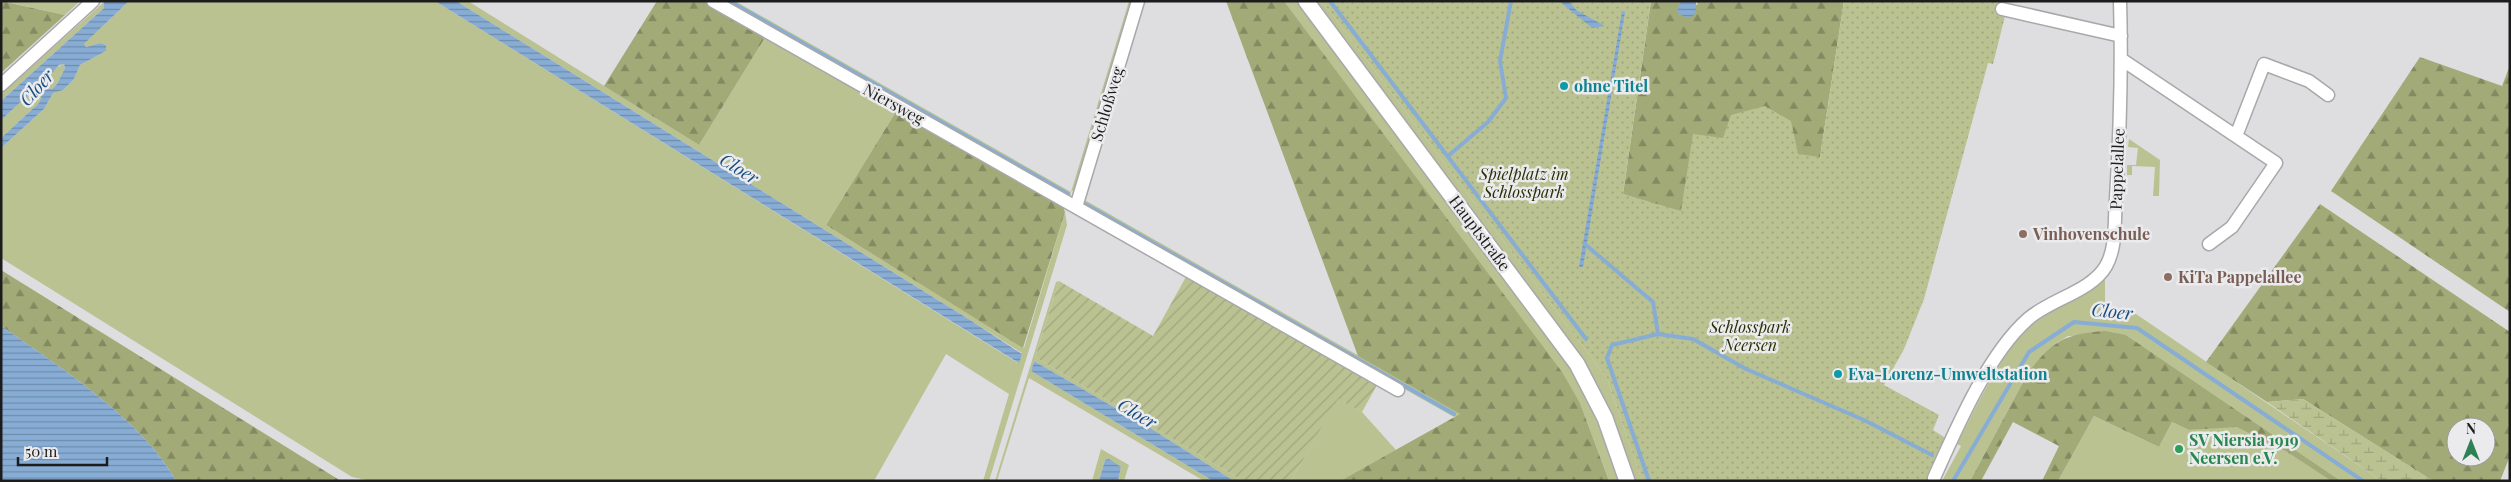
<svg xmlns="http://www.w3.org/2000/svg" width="2511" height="482" font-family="'Playfair Display',serif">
  <defs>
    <pattern id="forest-firs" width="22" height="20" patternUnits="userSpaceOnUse" patternTransform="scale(1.25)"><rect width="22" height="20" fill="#a2ab77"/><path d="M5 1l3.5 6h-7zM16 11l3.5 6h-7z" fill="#838a61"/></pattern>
    <pattern id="wetland-marsh" width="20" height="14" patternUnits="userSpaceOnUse" patternTransform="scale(1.25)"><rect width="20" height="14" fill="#bac292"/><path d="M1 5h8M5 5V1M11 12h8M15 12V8" fill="none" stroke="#9fa67d"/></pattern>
    <pattern id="park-dots" width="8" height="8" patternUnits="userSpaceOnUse" patternTransform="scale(1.25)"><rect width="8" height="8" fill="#bac292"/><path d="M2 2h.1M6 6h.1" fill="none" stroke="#9fa67d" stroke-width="1.8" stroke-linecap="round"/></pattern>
    <pattern id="garden-furrows" width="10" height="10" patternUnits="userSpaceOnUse" patternTransform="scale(1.25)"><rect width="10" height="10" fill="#bac292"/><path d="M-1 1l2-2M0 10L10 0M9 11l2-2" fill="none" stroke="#9fa67d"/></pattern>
    <pattern id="water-rules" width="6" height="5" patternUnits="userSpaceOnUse" patternTransform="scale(1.25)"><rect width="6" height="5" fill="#88add5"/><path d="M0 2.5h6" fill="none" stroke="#6e8cac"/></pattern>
  </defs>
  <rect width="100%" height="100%" fill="#dedee0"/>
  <path fill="#bac292" d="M2,1h78l-15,14z
    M129,1h306l583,362 4,-10 -52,-33 -514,-319h12l231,144 67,-109 131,74 -71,115 198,123 41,-136 2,13 -78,256h-6l26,-87 -63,-40 -72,127h-503l-19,-4 -351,-219v-110l43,-39 9,-16 10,-3 11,-11 6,-14 26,-14v-6l-6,-2 -14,4 -2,-3z
    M721,1h14l336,191 58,-191h6l-56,184 -8,7 -2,7z
    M1284,1h12l239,314 28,41 19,32 19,43 17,50h-9l-29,-78 -19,-31z
    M1315,1h7l285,377 35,103h-9l-35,-91 -21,-40z
    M104,2v6l-103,93v-7z
    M64,64l1,4 -8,16 -5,5 -6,-1c-2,-10 8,-21 18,-24z
    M35,89h5l2,6 -3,8 -38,35v-18z
    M2129,139l31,21 -1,36h-6l2,-29 -23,-1v9h-5v-10h9l2,-17 -10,-1z
    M1083,199l378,215 -7,3 -373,-211z
    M2103,278l2,3v25l31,8 246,167h-41l-215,-146 -58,1 -13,8 -27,29 -58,108h-28l19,-35 -4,-2c19,-36 43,-90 73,-117 22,-19 52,-28 73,-49z
    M1059,281l-24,76 208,124h-9l-84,-53 -116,-67 -3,10 182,110h-9l-175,-103 -32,103h-2l61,-199z
    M1338,398l24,14 34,38 -56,31h-49z
    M2094,416l65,31 13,-25 17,8 48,-4 50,26 44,29h-273z
    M1101,449l28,16 -5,16h-6l3,-14 -16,-7 -6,21h-7z"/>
  <path fill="url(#forest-firs)" fill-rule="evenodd" d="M1,1l64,14 -64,58z
    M657,1h48l61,35 -67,109 -95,-59z
    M1226,1h58l278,371 18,31 29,78h-269l120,-67 -102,-58z
    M1651,1h31l16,4 -2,-4h148l-24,156 7,105 -204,-68z
    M2420,57l82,29 8,-21v247l-179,-121z
    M897,110l165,94 3,8 -42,136 -197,-123z
    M2320,204l190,128v124l-10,25h-67l-130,-82 -36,3 -61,-40zM2456,427h30v30h-30z
    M1,270l340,211h-165c-31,-59 -120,-117 -175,-155z
    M2105,331l21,4 215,146h-10l-44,-29 -50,-25 -48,3 -17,-8 -13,25 -65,-31 -36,65h-16l17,-35 -46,-24 -32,59h-11l58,-108c25,-33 37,-39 77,-42z"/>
  <path fill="url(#wetland-marsh)" d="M2303,399l130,82h-51l-115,-79z"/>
  <path fill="url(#park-dots)" d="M1322,1h329l-28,193 58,17 12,-77 30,4 8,-23 34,-9 26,15 7,33 22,3 24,-156h154l-3,12 10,3 -12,48 -5,-1 -64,236 -20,50 -20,36 55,30 -6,15 14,9 -17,42h-288l-35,-103z"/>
  <path fill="url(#garden-furrows)" d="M1187,275l191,108 -16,29 -24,-13 -47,82h-48l-208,-124 24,-76 94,55z"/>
  <path fill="url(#water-rules)" fill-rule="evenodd" d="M129,1l-45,43 2,3 14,-4 6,2v6l-26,14 -6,14 -11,11 -10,3 -9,16 -43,39v-10l38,-35 3,-8 -3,-6h-4l-34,31v-19l103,-93v-7zM64,64l1,4 -8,16 -5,5 -6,-1v-8l13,-15z
    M435,1h21l514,319 52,34 -3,9z
    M1559,1h10l7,9 29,16 -13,2z
    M1682,1h14v12c-6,6 -10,5 -18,0v-6z
    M1622,11l3,1 -42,255h-4z
    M1,326c55,38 144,96 175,155h-175z
    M1034,361l116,67 84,53h-21l-182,-110z
    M1109,459l12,8 -3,14h-19l6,-21z"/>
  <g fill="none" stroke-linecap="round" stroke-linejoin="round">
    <path stroke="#88add5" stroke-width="4" d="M729,1l339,193
      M1330,1l256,338
      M1448,156l40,-34 18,-24 -6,-37 11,-60
      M1085,204l369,210
      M1586,245l67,57 5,32
      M1649,481l-42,-123 5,-13 46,-11 35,5 53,30 118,51 68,35
      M1953,481l76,-129 45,-30 63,6 226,153"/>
    <defs>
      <path id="minor" d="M713,1l685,389
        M2002,9l119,27
        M2121,59l155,104 -44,64 -23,17
        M1,85l92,-84
        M2236,136l28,-72 45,17 19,14
        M1076,207l62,-206
        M1934,478c22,-49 54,-124 94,-159 21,-19 64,-28 78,-53 11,-19 8,-46 10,-67 4,-66 6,-132 4,-198"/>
      <path id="tertiary" d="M1306,1l271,363 28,54 22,63"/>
    </defs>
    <use href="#minor" stroke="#a8a8aa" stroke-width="15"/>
    <use href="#tertiary" stroke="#a8a8aa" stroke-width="18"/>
    <use href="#minor" stroke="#fff" stroke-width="12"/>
    <use href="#tertiary" stroke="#fff" stroke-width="15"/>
  </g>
  <g fill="#0f9aa8" stroke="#ebebed" stroke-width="2">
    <circle cx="1564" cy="86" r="5"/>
    <circle cx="1838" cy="374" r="5"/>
  </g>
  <g fill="#8d6e63" stroke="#ebebed" stroke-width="2">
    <circle cx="2023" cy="234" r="5"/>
    <circle cx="2168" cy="277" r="5"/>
  </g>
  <circle fill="#2e9e5b" stroke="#ebebed" stroke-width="2" cx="2179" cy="449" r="5"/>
  <g text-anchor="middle" stroke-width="5" stroke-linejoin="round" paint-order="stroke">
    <g font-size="16" font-weight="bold" fill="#0d838f" stroke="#ebebed" text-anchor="start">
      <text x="1574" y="92">ohne Titel</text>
      <text x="1848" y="380">Eva-Lorenz-Umweltstation</text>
    </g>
    <g font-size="16" fill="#1c1c1c" stroke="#ebebed">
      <text transform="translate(894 104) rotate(29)" y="6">Niersweg</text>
      <text transform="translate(1107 104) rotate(-73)" y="6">Schloßweg</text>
      <text transform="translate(2117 169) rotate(-88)" y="6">Pappelallee</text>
      <text transform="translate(1480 233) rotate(53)" y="6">Hauptstraße</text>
    </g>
    <g font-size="16" font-style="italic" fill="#292e04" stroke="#ebebed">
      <text x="1524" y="180">Spielplatz im<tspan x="1524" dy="18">Schlosspark</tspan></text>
      <text x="1750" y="333">Schlosspark<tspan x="1750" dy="18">Neersen</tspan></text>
    </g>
    <g font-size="16" font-weight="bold" fill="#785e54" stroke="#ebebed" text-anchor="start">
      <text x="2033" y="240">Vinhovenschule</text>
      <text x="2178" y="283">KiTa Pappelallee</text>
    </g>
    <g font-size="16" font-weight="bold" fill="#27864d" stroke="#ebebed" text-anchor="start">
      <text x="2189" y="446">SV Niersia 1919<tspan x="2189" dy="18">Neersen e.V.</tspan></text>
    </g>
    <g font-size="18" font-style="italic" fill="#174d80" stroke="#ebebed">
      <text transform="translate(37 88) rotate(-48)" y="6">Cloer</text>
      <text transform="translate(739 169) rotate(32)" y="6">Cloer</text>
      <text transform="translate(2112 312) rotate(6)" y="6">Cloer</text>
      <text transform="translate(1137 414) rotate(31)" y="6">Cloer</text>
    </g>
  </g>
  <rect width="2511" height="482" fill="none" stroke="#1c1c1c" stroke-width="5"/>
  <g transform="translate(2471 442)"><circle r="24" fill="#ebebed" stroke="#989899"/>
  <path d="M0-4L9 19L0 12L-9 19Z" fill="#2d8154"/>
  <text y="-8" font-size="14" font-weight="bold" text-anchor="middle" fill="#1c1c1c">N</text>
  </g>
  <path d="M18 457v8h89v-8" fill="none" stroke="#1c1c1c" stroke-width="2.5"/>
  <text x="25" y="457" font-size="15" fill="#1c1c1c" stroke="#ebebed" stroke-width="4" paint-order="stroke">50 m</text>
</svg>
